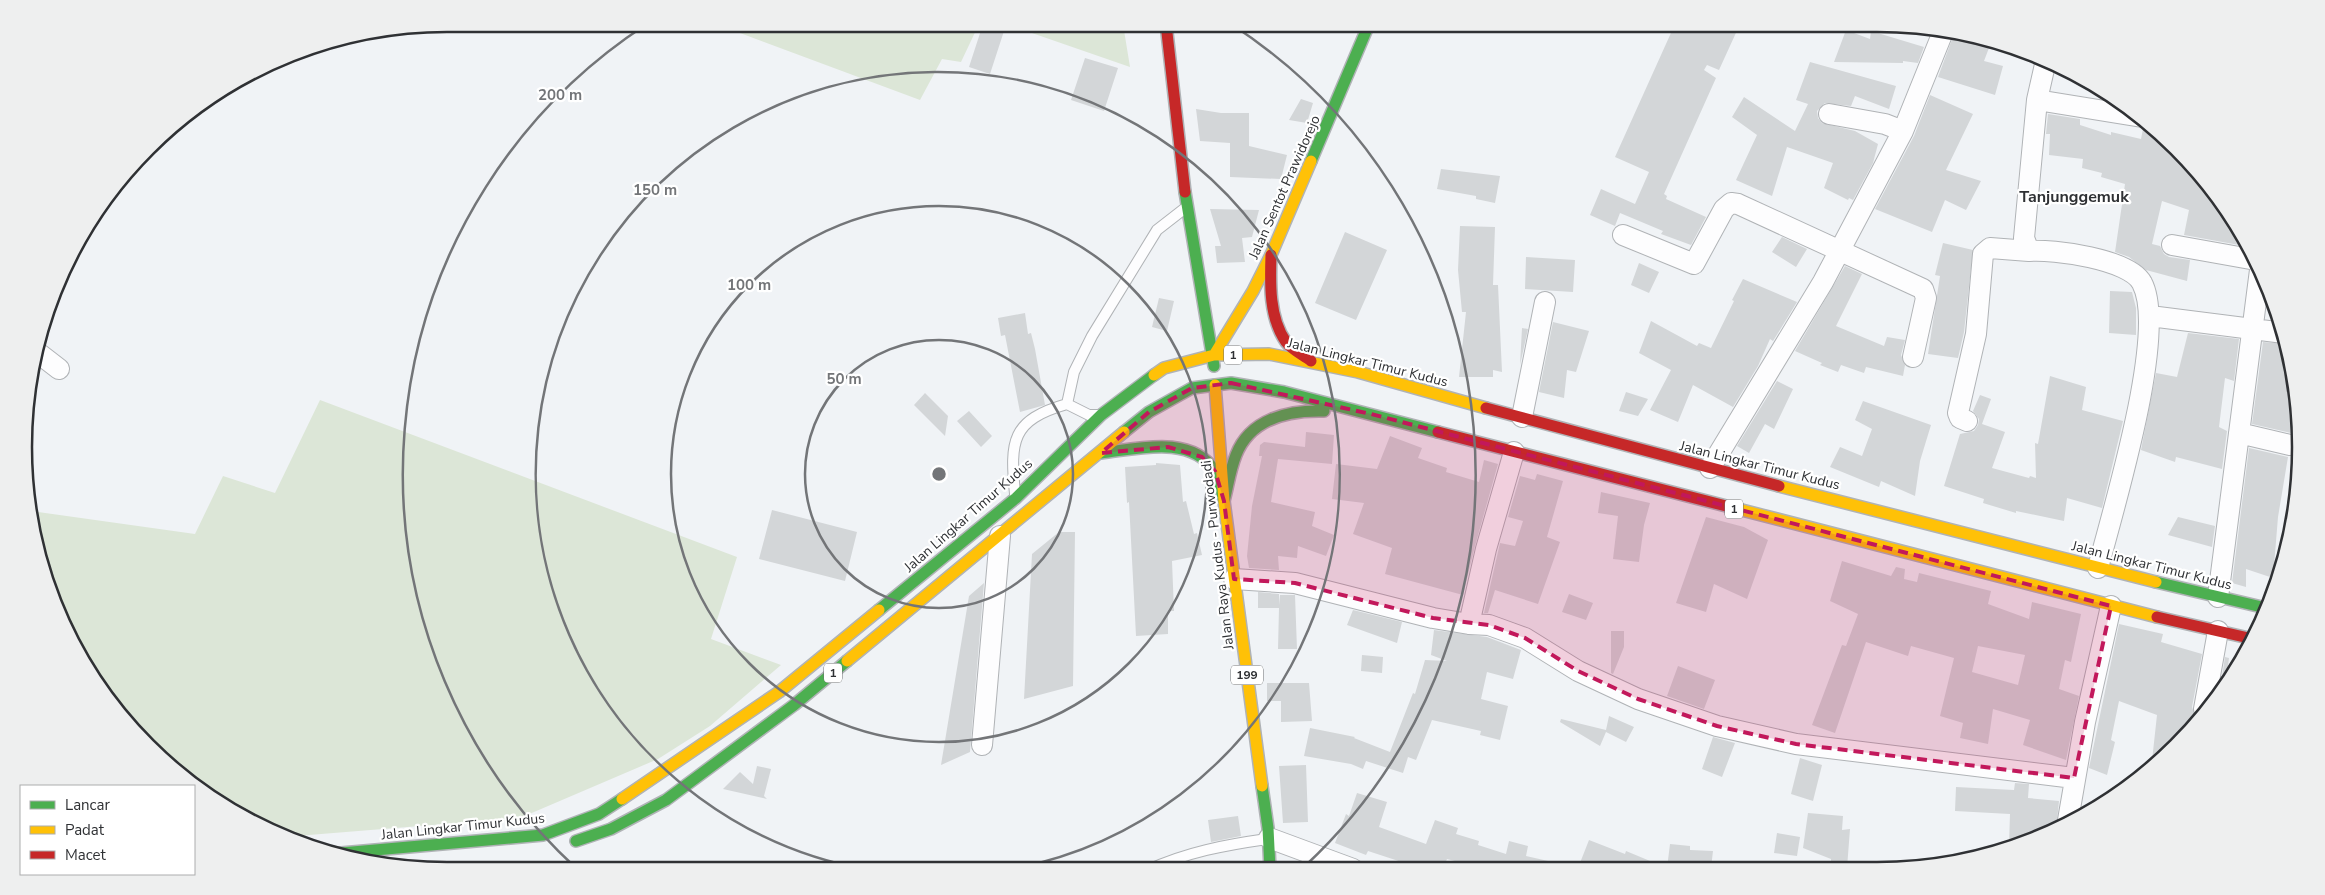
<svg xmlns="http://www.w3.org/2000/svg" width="2325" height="895" font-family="'Nunito Sans',sans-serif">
  <rect width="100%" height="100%" fill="#f0f3f6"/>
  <path fill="#dce6d7" d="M716,24h263l-18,38 -19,-3 -22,41z
    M1006,24h117l7,43z
    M320,400l417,157 -26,82 70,26 -71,61 -52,33 -138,59 -236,19 -24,-9 -70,-44 -95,-101 -39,-73 -24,-80 -1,-19 164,23 28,-58 52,17z"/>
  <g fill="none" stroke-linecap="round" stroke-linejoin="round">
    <path stroke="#a4b2c6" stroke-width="5.5" d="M1285,869l10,-2 6,2"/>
  </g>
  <path fill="#d3d6d8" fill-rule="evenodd" d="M983,24l21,7 -14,43 -21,-7z
    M1675,24h65l-21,46 -12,-5 -3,5 12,8 -52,116 3,2 -1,3 40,18 -15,28 -30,-11 2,-3 -43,-18 -5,13 -25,-11 11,-26 34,15 14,-32 -34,-15z
    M1846,30l24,9 1,-8 53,16 -6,16 -15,-2v2l-69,-1z
    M1954,34l38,6 -8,21 19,5 -8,29 -57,-18z
    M1085,58l33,10 -14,43 -33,-11z
    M1810,62l86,24 -7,23 -34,-13 -4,10 -26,-3 -8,8 1,7 4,5 33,8 23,13 -5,19 -20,37 -4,-2 -1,2 -24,-12 9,-25 -46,-16 -15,49 -36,-16 21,-45 -25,-18 12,-20 51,34 13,-27 -12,-4z
    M1930,95l43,19 -27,56 35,11 -15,29 -21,-10 -13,32 -57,-23 39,-73z
    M1301,99l12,4 -6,20 -18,-3z
    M1196,109l25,4h28v33l38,9 -6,24 -51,-2v-34l-30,-2z
    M2048,114l32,5v6l31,10v-3l30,7 2,-10 7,-4 46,43 49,68 5,11 -66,-12 5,-25 -27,-9 -10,43 8,2 4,8 5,3 21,3 -3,21 -41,-11 -17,-13 -14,-5 10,-68 -24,-7 1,-4 -20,-5 1,-9 -34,-4 1,-21h-4z
    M1441,169l59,7 -5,27 -19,-4v-3l-39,-7z
    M1210,209l49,1 -7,27 -10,1 3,24 -28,1 -2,-17h6z
    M1460,226l35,1 -2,58h5l4,87 -9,-2v7h-34l7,-65h-4l-4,-42z
    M1345,232l42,18 -31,70 -41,-17z
    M1782,237l25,12 -11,18 -24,-15z
    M1943,243l30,7 -9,82 -6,26 -30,-4 12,-78 -5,-1z
    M1526,257l49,3 -2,32 -48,-3z
    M1639,263l20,9 -10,21 -18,-8z
    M1845,266l17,8 -26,52 48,20 3,-9 18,3 -4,15 4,10 -2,11 -37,-9 -2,6 -23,-8 -3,7 -18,-7 2,-2 -27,-12z
    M1743,279l54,23 -24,39 -3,-2 -12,27 -25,41 -40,-22 -15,37 -28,-12 21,-40 -32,-17 12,-32 46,25 2,-3 12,5 23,-47 -2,-1z
    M2110,291l22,1 4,16v27l-27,-2z
    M1159,298l15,3 -7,30 -15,-4z
    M1025,313l3,21 3,-1 4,16 10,56 -25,7 -15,-77 -4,1 -3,-18z
    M1553,322l36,9 -13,41 -9,-2 -3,28 -25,-6z
    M1522,328l6,1 -8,36z
    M2188,333l51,6 -5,42 -9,-3 -6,49 8,4 -5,38 -46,-12 -1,5 -34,-12 15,-77 21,4z
    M2263,342l23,2 4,16 -1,18 6,1 1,7 -5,47 -39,-9z
    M2050,376l36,11 -4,23 41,11 -21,87 -35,-10 -3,23 -48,-10v2l-33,-10 1,-4 -40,-13 16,-52 14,-3 4,-6 1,-6 -6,-8 7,-16 11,4 -9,25 23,8 -13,36 37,10 1,-2 6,2 -1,-35 3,1z
    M1777,381l16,8 -19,40 -9,-5 -16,29 -12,-7z
    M1626,392l22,7 -10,17 -19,-5z
    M925,393l23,23 -3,20 -31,-31z
    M1863,401l68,24 -11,36 -5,35 -34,-15 -2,6 -49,-20 10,-20 22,9 10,-27 -17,-9z
    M969,411l23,25 -11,11 -24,-26z
    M1306,432l28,3 -2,29 -54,-5 -7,43 44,10 -3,14 22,9 -8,21 -28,-10 -1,12 -19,-2 1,14 -30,-2 -2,-12 5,-50 10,-50h-3l1,-11 4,-3 41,5z
    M1390,436l32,12 -4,10 29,10 -1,4 33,10 5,-22 14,4 -23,82 -12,49 -78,-21 7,-26 -39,-14 11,-31 -32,-4 4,-35 41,5z
    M2249,448l39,9 -10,60 -5,61 -27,-9v18l-14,-4z
    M1156,463l24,2 3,37 3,-1 8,33 3,-1 5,22 -30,6 2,50h-6v23l-32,2 -7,-134 -2,1 -2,-36 31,-2z
    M1537,474l26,7 -16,56 13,5 -22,62 -43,-14 -7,23h-4l16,-70 15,3 8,-25 -15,-4 12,-41 15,4z
    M1601,492l49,11 -6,22 -5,37 -26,-3 5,-43 -20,-3z
    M772,510l85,22 -12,49 -86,-22z
    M1706,517l38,10 24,13 -21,59 -33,-15 -8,28 -30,-9z
    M2178,517l37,9 -3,21 -44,-12z
    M1059,532h16l-2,154 -49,13 8,-145z
    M1842,561l49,15 5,-9 9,2 -1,10 13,3 2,-9 72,18 -3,13 41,15 3,-17 49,12 -10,48 -6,-2 -6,29 20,7 -13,64 -43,-15 7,-25 -37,-11 -5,35 -28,-6 3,-15 -23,-7 14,-58 -43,-12 -3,10 -42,-14 -31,91 -23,-8 30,-80 4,1 12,-32 -28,-13zM1978,646l47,9 -7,30 -46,-13z
    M984,583l-14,169 -29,13 28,-169z
    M1258,592l21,2v11l1,-10h15l2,54h-19l1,-41h-21z
    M1569,594l24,9 -7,17 -24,-8z
    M1353,610l49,12 -5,21 -50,-18z
    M2119,624l44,10 -2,8 41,12 -10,53 4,11 -39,48 -6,4 6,-55 -38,-14 -8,39 4,2 -8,33 -18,-7z
    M1434,630l53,7 34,13 -8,29 -26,-7 -6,27 27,7 -8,34 -20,-5 1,-4 -49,-11 -16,40 -8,-3 -5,16 -37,-12 -3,8 -12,-5 -47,-8 6,-28 45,9 -1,1 36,14 23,-59 2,1 10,-34 22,1 -16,-6z
    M1611,631h13v16l-11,27 -2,-1z
    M1362,655l21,2 -1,16 -21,-2z
    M2225,657l4,1 -3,24 -6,8z
    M1678,666l37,14 -11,29 -37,-13z
    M1267,683h42l3,38 -31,1v-21h-14z
    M1609,716l25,11 -8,15 -20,-10 -6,14 -40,-24 1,-3 45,11z
    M1713,737l22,6 -13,34 -20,-8z
    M1800,758l22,7 -9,36 -22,-7z
    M1306,765l2,57 -25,1 -4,-57z
    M757,766l14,3 -7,27 3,3 -44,-10 17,-17 13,12z
    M2015,783l14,1 -1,14 31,3 -3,29 -47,15 1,-31 -55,-3 1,-24 58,3z
    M1357,793l30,9 -8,25 47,17 9,-24 23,8 -2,6 23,7 -1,4 28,9 3,-13 19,5 -2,10 31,7 -1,6h-53l-8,-3v3h-9l-39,-10 -4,10h-20l-55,-18 -2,4 -31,-12 11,-29 3,2z
    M2082,808h12l-13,9z
    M1808,813l35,3 -1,14 8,-1 -3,39h-16v-9l-28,-11z
    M1238,816l3,20 -30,6 -3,-22z
    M1777,833l23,4 -3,19 -23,-3z
    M1589,840l36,14 1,-3 41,17h-89z
    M1670,844l20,2v4l23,1 -2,17h-44z"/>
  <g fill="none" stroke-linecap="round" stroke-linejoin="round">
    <defs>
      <path id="lane" d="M1067,404l7,-32 18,-36 65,-106 27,-21
        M1015,494c-5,-53 -4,-74 52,-90l22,11h8
        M1148,870c39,-18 77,-25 119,-31"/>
      <path id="street" d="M2046,60l-9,40 105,17
        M2037,100l-13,138 5,13c24,-2 101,8 113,32 26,49 -29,226 -44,285
        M1829,114l56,10 18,7
        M1623,235l71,29 30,-55 7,-6 7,1 185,85 3,9 -13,59
        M2172,245l84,15
        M2150,316l134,17
        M37,352l22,17
        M1522,417l23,-115
        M1967,421l-7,-3 -2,-5 18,-79 7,-80 7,-6 39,3
        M2239,433l51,12
        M1710,468l113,-186 80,-151 40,-99
        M1234,579l61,4 138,35 36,6 20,1 36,13 53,33 60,28 79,27 79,18 278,34
        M2218,597l42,-327
        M1469,624l17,-75 28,-97
        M2204,709l14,-78
        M982,745l18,-209
        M2067,826l18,-104 26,-116
        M1269,838l84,31"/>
      <path id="fast" d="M1311,161l58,-137
        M1185,192l29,174
        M1124,432l25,-20 43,-24 39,-5 53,9 154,40
        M1101,453c36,-4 90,-19 114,18 5,8 6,20 9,30
        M1224,501c4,-15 6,-31 12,-46 14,-36 52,-45 88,-44
        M2156,582l110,26
        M879,610l137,-112 85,-83 53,-40
        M1262,786l6,42 2,41
        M576,841l35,-12 55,-29 128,-95 53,-44
        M330,854l213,-19 56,-21 23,-15"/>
      <path id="slow" d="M1214,355l39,-64 18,-36 40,-94
        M1154,375l10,-7 50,-13 55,-1 89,18 128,36
        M1215,385l9,116 38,285
        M1779,486l377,96
        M1734,508l423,109
        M847,661l277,-229
        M622,799l157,-107 100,-82"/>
      <path id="jam" d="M1166,24l19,168
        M1271,255c-1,28 -2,63 15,87 6,8 17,13 25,19
        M1486,408l293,78
        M1438,432l296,76
        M2157,617l96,22"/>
    </defs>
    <use href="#lane" stroke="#b0b3b6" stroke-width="12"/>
    <use href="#street" stroke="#b0b3b6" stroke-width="22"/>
    <use href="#fast" stroke="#b0b3b6" stroke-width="14"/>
    <use href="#slow" stroke="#b0b3b6" stroke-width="14"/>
    <use href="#jam" stroke="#b0b3b6" stroke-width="14"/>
    <use href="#lane" stroke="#fdfdfe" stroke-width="10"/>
    <use href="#street" stroke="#fdfdfe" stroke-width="20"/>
    <use href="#fast" stroke="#4caf50" stroke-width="11"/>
    <use href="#slow" stroke="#ffc107" stroke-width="11"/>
    <use href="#jam" stroke="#c62828" stroke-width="11"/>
  </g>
  <path fill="#c2185b" fill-opacity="0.2" stroke="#c2185b" stroke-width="4" stroke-dasharray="10 6" stroke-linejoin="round" d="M1231,383l140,31 740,192 -37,172 -278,-34 -79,-18 -79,-27 -60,-28 -53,-33 -36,-13 -56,-7 -138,-35 -61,-4 -10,-78 -9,-30 -13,-14 -34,-10 -67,6 48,-41 43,-24z"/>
  <g fill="none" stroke="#737578" stroke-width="2.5">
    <circle cx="939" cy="474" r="134"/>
    <circle cx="939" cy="474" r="268"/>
    <path d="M869 870A402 402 0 1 1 1012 869"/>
    <path d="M577 869A536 536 0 0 1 647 24M1231 24A536 536 0 0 1 1305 866"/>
  </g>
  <g text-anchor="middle" stroke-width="4.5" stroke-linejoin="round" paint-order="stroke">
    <g fill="#fff" stroke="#6d6f71" stroke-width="1">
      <rect x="1224" y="345.5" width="18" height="19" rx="4"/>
      <rect x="1725" y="499.5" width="18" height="19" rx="4"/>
      <rect x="824" y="663.5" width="18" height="19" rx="4"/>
      <rect x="1231" y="665.5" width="32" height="19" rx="4"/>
    </g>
    <g font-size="12" font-weight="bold" fill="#2f3134">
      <text x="1233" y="359">1</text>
      <text x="1734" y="513">1</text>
      <text x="833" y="677">1</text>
      <text x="1247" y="679">199</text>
    </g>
    <g font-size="14" fill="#2f3134" stroke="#fff">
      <text transform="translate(1284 187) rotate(-66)" y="5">Jalan Sentot Prawidorejo</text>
      <text transform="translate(1368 362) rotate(14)" y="5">Jalan Lingkar Timur Kudus</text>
      <text transform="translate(1760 465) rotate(14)" y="5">Jalan Lingkar Timur Kudus</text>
      <text transform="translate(968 515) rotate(-41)" y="5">Jalan Lingkar Timur Kudus</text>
      <text transform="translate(1217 555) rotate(-97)" y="5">Jalan Raya Kudus - Purwodadi</text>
      <text transform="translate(2152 565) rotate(14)" y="5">Jalan Lingkar Timur Kudus</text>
      <text transform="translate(463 826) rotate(-6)" y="5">Jalan Lingkar Timur Kudus</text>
    </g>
    <g font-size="16" font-weight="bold" fill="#2f3134" stroke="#fff">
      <text x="2074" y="202">Tanjunggemuk</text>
    </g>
  </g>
  <path d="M0 0H2325V895H0ZM447 32H1877A415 415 0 0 1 2292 447V447A415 415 0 0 1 1877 862H447A415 415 0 0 1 32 447V447A415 415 0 0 1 447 32Z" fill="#eeefef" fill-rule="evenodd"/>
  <path fill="none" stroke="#2f3134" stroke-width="2.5" d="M447 32H1877A415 415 0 0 1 2292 447V447A415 415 0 0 1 1877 862H447A415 415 0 0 1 32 447V447A415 415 0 0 1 447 32Z"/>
  <circle cx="939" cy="474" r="8" fill="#737578" stroke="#fff" stroke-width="2.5"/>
  <g font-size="15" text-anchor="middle" font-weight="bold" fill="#737578" stroke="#fff" stroke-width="4.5" stroke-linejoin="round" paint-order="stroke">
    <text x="560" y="100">200 m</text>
    <text x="655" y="195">150 m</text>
    <text x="749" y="290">100 m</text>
    <text x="844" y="384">50 m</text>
  </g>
  <rect x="20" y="785" width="175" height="90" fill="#ffffff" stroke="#acadae"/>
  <rect x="30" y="801" width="25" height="8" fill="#4caf50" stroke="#acadae"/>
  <text x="65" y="810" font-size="15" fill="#2f3134">Lancar</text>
  <rect x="30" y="826" width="25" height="8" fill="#ffc107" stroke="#acadae"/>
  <text x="65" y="835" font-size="15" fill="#2f3134">Padat</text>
  <rect x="30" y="851" width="25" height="8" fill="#c62828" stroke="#acadae"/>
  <text x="65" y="860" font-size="15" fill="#2f3134">Macet</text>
</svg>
